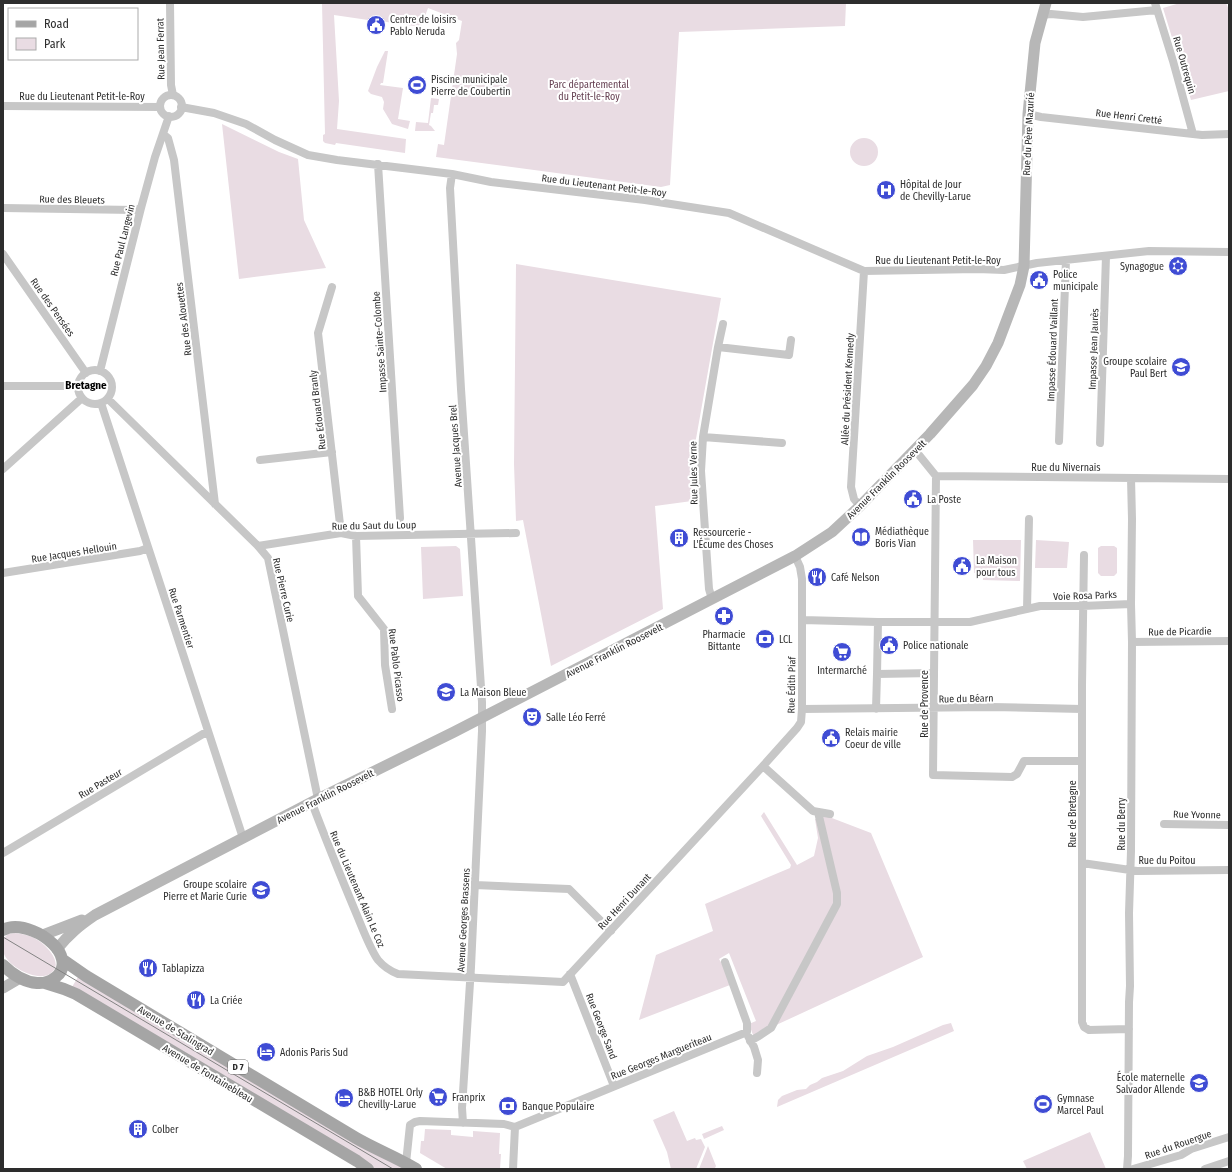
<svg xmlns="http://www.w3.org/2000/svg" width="1232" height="1172" font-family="'Fira Sans Condensed',sans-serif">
  <rect width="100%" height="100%" fill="#fff"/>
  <path fill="#e9dce3" d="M322,3h524l-1,23 -166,6 -9,153 -9,2 -225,-30 2,-13 6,1 13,-91 -1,-11 3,-3 3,-19 -34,-13 -7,19 -41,-6 -1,2 -3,-1 -1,-1 -41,-6 5,86 -2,28 69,10 -1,14 -69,-10 -1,2 -10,-2 -2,-2v-6l2,-1z
    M1180,3h46l3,7v81l-38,9 -28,-92z
    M385,51h3l-5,32h-2l-1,2 23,3 -5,31 12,2 -2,8 -16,-5 -9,-15 1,-7 -2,-5 -11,-3 -3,-3 9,-24z
    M431,98l8,1 -1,6h-4l-1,8h-2l-2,12 2,1 4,5h-20l1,-9 12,1z
    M222,124l57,28 19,7 6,61 22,48 -87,11z
    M850 152a14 14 0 1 1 28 0a14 14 0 1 1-28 0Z
    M516,264l205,34 -30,169 1,34 -37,5 8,103 -112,57 -28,-146 -7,1 -2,-57z
    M973,540h48l-1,41 -37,-1v-6l-9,-1z
    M1036,540l33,2 -2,26h-32z
    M456,546l4,3 3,47 -40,3 -2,-52z
    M1101,546h13l3,2v25l-3,3h-13l-3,-3v-25z
    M764,812l33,53 17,-9 4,-18 -3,-19 7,-1 2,-3 47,18 52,124 -164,76 -6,2 -4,-11 7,-3 -27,-68 -10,6 7,12 4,14 -91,35 17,-65 57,-24 -8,-27 85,-36 1,-3 -30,-49z
    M15,933c9,1 17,3 24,8 8,5 25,23 12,32 -13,10 -42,-6 -47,-19 -2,-4 -1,-11 -1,-15l5,-5z
    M78,977l329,192h-34l-301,-182z
    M951,1023l3,8 -177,76 1,-7 4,-4 15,-6 9,-1 4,-4 7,-3 5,-4 21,-7 24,-15 26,-9 50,-22z
    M674,1111l13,30 8,-3 1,2 5,-1 4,8 -9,22h-25l-4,-17 -14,-32z
    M722,1126l2,4 -20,9 -2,-5z
    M425,1129l26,1v5l22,2v-6l27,2 -1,21h2l-1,15h-53l-27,-16 1,-12h3z
    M1090,1132l16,37h-79l-4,-8z
    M708,1146l8,20 -1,2 -16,1z"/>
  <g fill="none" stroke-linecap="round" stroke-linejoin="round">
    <path stroke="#c7c7c7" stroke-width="8" d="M170,3l1,82 2,10
      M1155,3l18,58 20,73
      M1042,15l9,-1 32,3 74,-7
      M160 106a11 11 0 1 1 22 0a11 11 0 1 1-22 0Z
      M3,106l157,1
      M181,107l33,6 32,11 29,16 33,15 29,5 115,14 39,8 154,18 84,13 135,58 113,-2 27,1 33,-7 112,-12 80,1
      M1028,114l13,3 161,18 27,-1
      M163,134l5,4 6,22 41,344
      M378,164l22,354
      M452,174l-2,14 11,201 21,313v29l-11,236 -9,141 1,15
      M3,208l132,2 6,-2
      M3,254l83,119
      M332,287l-14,46 23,200
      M718,347l71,8 2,-15
      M78 387a17 17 0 1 1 34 0a17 17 0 1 1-34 0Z
      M100,371l41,-163 14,-51 14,-41
      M3,386h75
      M108,399l150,147 10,12 50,241
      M101,403l142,435
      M703,437l79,6
      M1059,441l7,-181
      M1100,443l6,-187
      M915,450l21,26 293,3
      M260,460l72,-8
      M3,469l79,-71
      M936,476l-3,299 79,2 5,-3 7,-13h58
      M860,506l-6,-7 -3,-12 13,-216
      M356,536l2,60 26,33 1,36 7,44
      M258,546l83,-13 15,3 160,-3
      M1084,555l-2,130v337l2,5 5,3 40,-1
      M795,556l5,11 2,12v130l-1,13 -4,6 -34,38 50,45 17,3
      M3,573l137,-22 8,-3
      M712,599l-3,-10 -8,-118 2,-34 15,-90 5,-23
      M1027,609l2,-90
      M802,620l76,2
      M1132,642l97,-1
      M877,674l1,-52h92l70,-16h42l49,-2
      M802,709l189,-2 91,2
      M876,709l1,-35 57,-1
      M312,803c14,37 29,74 44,110 6,14 14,36 22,47 6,7 12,11 20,14l165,8 200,-216
      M1164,824l65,1
      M3,853l205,-122
      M1082,863l55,8 92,-1
      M475,885l94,4 42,42
      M570,974l44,112
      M748,1036l6,11 4,13 -1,13
      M750,1041l9,-5 12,-8 66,-124v-11l-19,-81
      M515,1127l232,-95v-9l-22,-61
      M406,1163l4,-38 5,-3 5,-1 84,3 11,3 -2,42
      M1127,1169l1,-13 1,-154 1,-16 -1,-73 2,-62 1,-209 -1,-38 1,-85 -1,-41
      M1133,1169l48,-14 10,-6 38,-12
      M1205,1169l24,-8"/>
    <path stroke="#b7b7b7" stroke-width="11" d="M43,935l39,-15
      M57,949c12,-15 22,-23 38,-34l223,-116 136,-67 341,-176 37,-24 28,-26 70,-72 43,-49 13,-19 12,-23 22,-58 4,-19 4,-152 7,-71 11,-40
      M3,988l17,-10"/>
    <path stroke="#a5a5a5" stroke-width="12" d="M3,930c9,-5 20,-3 30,1 8,3 14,7 20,13 4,4 8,10 9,15 4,15 -12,25 -25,24 -13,-1 -25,-9 -34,-18
      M63,960l23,16 270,162c19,11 40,19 60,31
      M45,983l19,6 12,5 281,167 11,8"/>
    <path stroke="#828282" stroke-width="1" d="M3,937l390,232"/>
  </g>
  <defs>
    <symbol id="civic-disc" viewBox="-11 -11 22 22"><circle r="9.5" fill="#3f4cd4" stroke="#fff"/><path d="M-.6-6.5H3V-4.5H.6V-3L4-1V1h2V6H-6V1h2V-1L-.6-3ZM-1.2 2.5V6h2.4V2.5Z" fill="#fff"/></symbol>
    <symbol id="stadium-disc" viewBox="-11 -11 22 22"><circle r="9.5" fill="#3f4cd4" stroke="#fff"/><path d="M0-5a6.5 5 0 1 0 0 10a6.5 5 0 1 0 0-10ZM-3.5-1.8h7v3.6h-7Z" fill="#fff"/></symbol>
    <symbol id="hospital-disc" viewBox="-11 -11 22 22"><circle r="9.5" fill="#3f4cd4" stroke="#fff"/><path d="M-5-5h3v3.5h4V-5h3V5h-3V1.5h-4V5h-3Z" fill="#fff"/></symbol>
    <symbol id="synagogue-disc" viewBox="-11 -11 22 22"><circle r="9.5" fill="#3f4cd4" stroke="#fff"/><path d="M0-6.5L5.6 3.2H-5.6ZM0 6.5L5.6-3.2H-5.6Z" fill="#fff"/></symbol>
    <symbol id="school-disc" viewBox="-11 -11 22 22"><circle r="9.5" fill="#3f4cd4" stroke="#fff"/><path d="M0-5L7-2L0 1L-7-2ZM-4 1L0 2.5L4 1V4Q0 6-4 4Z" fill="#fff"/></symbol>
    <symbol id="library-disc" viewBox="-11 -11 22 22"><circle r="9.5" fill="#3f4cd4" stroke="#fff"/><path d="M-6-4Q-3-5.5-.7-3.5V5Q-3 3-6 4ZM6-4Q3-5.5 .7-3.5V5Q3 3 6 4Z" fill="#fff"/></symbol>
    <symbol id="building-disc" viewBox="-11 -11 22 22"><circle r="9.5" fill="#3f4cd4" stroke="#fff"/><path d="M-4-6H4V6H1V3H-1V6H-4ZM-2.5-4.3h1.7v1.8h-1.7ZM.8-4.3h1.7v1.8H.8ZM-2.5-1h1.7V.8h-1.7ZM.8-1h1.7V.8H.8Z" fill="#fff"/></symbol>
    <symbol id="restaurant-disc" viewBox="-11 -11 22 22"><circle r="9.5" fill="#3f4cd4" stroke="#fff"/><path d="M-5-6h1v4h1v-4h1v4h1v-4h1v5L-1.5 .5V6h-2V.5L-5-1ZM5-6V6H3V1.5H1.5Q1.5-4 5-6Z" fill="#fff"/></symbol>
    <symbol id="pharmacy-disc" viewBox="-11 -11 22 22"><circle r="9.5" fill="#3f4cd4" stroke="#fff"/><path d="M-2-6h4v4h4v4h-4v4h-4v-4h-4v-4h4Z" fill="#fff"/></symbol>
    <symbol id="bank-disc" viewBox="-11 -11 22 22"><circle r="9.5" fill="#3f4cd4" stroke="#fff"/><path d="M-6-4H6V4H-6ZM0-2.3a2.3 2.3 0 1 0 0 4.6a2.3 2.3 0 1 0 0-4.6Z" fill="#fff"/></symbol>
    <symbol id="supermarket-disc" viewBox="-11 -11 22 22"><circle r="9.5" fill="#3f4cd4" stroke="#fff"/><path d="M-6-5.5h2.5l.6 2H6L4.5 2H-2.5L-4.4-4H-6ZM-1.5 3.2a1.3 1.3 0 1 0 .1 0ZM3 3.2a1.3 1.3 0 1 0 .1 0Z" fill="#fff"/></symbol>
    <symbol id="theatre-disc" viewBox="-11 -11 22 22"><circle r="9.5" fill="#3f4cd4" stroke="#fff"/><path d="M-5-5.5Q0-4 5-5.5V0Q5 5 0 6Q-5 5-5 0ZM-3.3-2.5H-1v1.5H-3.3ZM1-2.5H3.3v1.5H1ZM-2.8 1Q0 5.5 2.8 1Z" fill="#fff"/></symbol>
    <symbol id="hotel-disc" viewBox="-11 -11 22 22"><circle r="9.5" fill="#3f4cd4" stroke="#fff"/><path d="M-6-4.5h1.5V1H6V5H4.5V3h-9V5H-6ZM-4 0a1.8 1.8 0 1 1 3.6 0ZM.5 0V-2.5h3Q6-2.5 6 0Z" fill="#fff"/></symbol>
  </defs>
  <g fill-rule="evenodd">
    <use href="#civic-disc" x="365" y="14" width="22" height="22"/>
    <use href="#stadium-disc" x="406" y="74" width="22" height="22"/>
    <use href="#hospital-disc" x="875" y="179" width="22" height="22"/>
    <use href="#synagogue-disc" x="1167" y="255" width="22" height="22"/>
    <use href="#civic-disc" x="1028" y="269" width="22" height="22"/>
    <use href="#school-disc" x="1170" y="356" width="22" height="22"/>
    <use href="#civic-disc" x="902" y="488" width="22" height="22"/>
    <use href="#library-disc" x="850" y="526" width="22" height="22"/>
    <use href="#building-disc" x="668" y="527" width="22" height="22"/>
    <use href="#civic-disc" x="951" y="555" width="22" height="22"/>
    <use href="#restaurant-disc" x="806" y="566" width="22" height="22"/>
    <use href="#pharmacy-disc" x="713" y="605" width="22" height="22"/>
    <use href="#bank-disc" x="754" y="628" width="22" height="22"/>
    <use href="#civic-disc" x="878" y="634" width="22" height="22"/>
    <use href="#supermarket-disc" x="831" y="641" width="22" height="22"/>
    <use href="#school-disc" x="435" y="681" width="22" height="22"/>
    <use href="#theatre-disc" x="521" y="706" width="22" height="22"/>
    <use href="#civic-disc" x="820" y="727" width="22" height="22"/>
    <use href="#school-disc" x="250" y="879" width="22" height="22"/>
    <use href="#restaurant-disc" x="137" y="957" width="22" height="22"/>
    <use href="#restaurant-disc" x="185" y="989" width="22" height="22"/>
    <use href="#hotel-disc" x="255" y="1041" width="22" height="22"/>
    <use href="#school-disc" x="1188" y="1072" width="22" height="22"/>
    <use href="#supermarket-disc" x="427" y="1086" width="22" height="22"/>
    <use href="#hotel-disc" x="333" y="1087" width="22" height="22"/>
    <use href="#stadium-disc" x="1032" y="1093" width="22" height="22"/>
    <use href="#bank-disc" x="497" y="1095" width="22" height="22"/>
    <use href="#building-disc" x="127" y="1118" width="22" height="22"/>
  </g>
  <g text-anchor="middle" stroke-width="4" stroke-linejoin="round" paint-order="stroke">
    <rect fill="#fff" stroke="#6c6c6c" stroke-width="1" x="228" y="1060" width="20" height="14" rx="3"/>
    <g font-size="9" font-weight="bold" fill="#2d2d2d">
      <text x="238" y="1070">D 7</text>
    </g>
    <g font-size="10" fill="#2d2d2d" stroke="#fff" text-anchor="start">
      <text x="390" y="23">Centre de loisirs<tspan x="390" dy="12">Pablo Neruda</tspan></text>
      <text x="431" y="83">Piscine municipale<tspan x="431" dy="12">Pierre de Coubertin</tspan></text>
      <text x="900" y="188">Hôpital de Jour<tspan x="900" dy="12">de Chevilly-Larue</tspan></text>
      <text x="1164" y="270" text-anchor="end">Synagogue</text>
      <text x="1053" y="278">Police<tspan x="1053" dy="12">municipale</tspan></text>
      <text x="1167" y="365" text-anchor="end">Groupe scolaire<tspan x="1167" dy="12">Paul Bert</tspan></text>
      <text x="927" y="503">La Poste</text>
      <text x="875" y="535">Médiathèque<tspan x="875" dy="12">Boris Vian</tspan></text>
      <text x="693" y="536">Ressourcerie -<tspan x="693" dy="12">L'Écume des Choses</tspan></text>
      <text x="976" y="564">La Maison<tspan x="976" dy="12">pour tous</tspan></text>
      <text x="831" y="581">Café Nelson</text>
      <text x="724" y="638" text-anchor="middle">Pharmacie<tspan x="724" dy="12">Bittante</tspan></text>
      <text x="779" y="643">LCL</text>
      <text x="903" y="649">Police nationale</text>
      <text x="842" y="674" text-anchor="middle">Intermarché</text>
      <text x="460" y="696">La Maison Bleue</text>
      <text x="546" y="721">Salle Léo Ferré</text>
      <text x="845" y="736">Relais mairie<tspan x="845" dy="12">Coeur de ville</tspan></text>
      <text x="247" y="888" text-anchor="end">Groupe scolaire<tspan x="247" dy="12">Pierre et Marie Curie</tspan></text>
      <text x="162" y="972">Tablapizza</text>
      <text x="210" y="1004">La Criée</text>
      <text x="280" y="1056">Adonis Paris Sud</text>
      <text x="1185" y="1081" text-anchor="end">École maternelle<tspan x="1185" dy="12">Salvador Allende</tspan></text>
      <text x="358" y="1096">B&amp;B HOTEL Orly<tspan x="358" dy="12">Chevilly-Larue</tspan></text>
      <text x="452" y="1101">Franprix</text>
      <text x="1057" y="1102">Gymnase<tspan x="1057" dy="12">Marcel Paul</tspan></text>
      <text x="522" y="1110">Banque Populaire</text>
      <text x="152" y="1133">Colber</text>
    </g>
    <g font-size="10" fill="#2d2d2d" stroke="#fff">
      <text transform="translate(160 49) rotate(-91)" y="4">Rue Jean Ferrat</text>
      <text transform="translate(1185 65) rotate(74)" y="4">Rue Outrequin</text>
      <text x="82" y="100">Rue du Lieutenant Petit-le-Roy</text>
      <text transform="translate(1129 116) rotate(7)" y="4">Rue Henri Cretté</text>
      <text transform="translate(1028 134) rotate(-87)" y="4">Rue du Père Mazurié</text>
      <text transform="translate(604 185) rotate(7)" y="4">Rue du Lieutenant Petit-le-Roy</text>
      <text transform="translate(72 199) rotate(1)" y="4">Rue des Bleuets</text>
      <text transform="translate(122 240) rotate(-76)" y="4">Rue Paul Langevin</text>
      <text x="938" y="264">Rue du Lieutenant Petit-le-Roy</text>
      <text transform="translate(53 307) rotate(55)" y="4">Rue des Pensées</text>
      <text transform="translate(183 319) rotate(-97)" y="4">Rue des Alouettes</text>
      <text transform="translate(379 342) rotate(-94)" y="4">Impasse Sainte-Colombe</text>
      <text transform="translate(1093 349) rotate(-88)" y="4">Impasse Jean Jaurès</text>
      <text transform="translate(1052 350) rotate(-88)" y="4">Impasse Édouard Vaillant</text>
      <text transform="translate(847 389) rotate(-87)" y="4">Allée du Président Kennedy</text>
      <text transform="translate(317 410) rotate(-97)" y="4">Rue Edouard Branly</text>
      <text transform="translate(455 446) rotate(-94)" y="4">Avenue Jacques Brel</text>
      <text x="1066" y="471">Rue du Nivernais</text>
      <text transform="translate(693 473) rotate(-91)" y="4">Rue Jules Verne</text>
      <text transform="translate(886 479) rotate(-45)" y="4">Avenue Franklin Roosevelt</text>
      <text transform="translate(374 525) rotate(-1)" y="4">Rue du Saut du Loup</text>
      <text transform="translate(74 552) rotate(-9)" y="4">Rue Jacques Hellouin</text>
      <text transform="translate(284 590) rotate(77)" y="4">Rue Pierre Curie</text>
      <text transform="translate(1085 595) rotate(-2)" y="4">Voie Rosa Parks</text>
      <text transform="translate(182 618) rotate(72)" y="4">Rue Parmentier</text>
      <text transform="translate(1180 631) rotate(-1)" y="4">Rue de Picardie</text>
      <text transform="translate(614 650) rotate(-27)" y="4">Avenue Franklin Roosevelt</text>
      <text transform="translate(397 665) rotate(83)" y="4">Rue Pablo Picasso</text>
      <text transform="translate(791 685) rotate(-89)" y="4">Rue Édith Piaf</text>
      <text transform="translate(966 698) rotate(-1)" y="4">Rue du Béarn</text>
      <text transform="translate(924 704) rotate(-90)" y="4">Rue de Provence</text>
      <text transform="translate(100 783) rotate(-31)" y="4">Rue Pasteur</text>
      <text transform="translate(325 796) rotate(-27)" y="4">Avenue Franklin Roosevelt</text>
      <text transform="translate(1072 814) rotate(-90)" y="4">Rue de Bretagne</text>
      <text transform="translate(1197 814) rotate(1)" y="4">Rue Yvonne</text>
      <text transform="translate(1121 824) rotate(-90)" y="4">Rue du Berry</text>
      <text x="1167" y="864">Rue du Poitou</text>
      <text transform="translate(358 889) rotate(67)" y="4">Rue du Lieutenant Alain Le Coz</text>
      <text transform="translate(624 901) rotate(-47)" y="4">Rue Henri Dunant</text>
      <text transform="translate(463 920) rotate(-87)" y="4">Avenue Georges Brassens</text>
      <text transform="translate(602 1026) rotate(69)" y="4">Rue George Sand</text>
      <text transform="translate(176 1030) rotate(31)" y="4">Avenue de Stalingrad</text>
      <text transform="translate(661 1056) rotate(-22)" y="4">Rue Georges Margueriteau</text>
      <text transform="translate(208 1073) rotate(31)" y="4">Avenue de Fontainebleau</text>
      <text transform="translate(1178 1144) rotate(-19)" y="4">Rue du Rouergue</text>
    </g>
    <g font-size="10" fill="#653f51" stroke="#fff">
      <text x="589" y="88">Parc départemental<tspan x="589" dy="12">du Petit-le-Roy</tspan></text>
    </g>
    <g font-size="11" font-weight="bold" fill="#000" stroke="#fff">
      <text x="86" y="389">Bretagne</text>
    </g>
  </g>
  <rect width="1232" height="1172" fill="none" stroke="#2d2d2d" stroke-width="8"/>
  <rect x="8" y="8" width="130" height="52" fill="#ffffff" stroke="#ababab"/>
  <rect x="16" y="21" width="20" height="6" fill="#a5a5a5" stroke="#ababab"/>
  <text x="44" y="28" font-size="12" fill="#2d2d2d">Road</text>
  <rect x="16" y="38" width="20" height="12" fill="#e9dce3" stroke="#ababab"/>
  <text x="44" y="48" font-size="12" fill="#2d2d2d">Park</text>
</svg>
